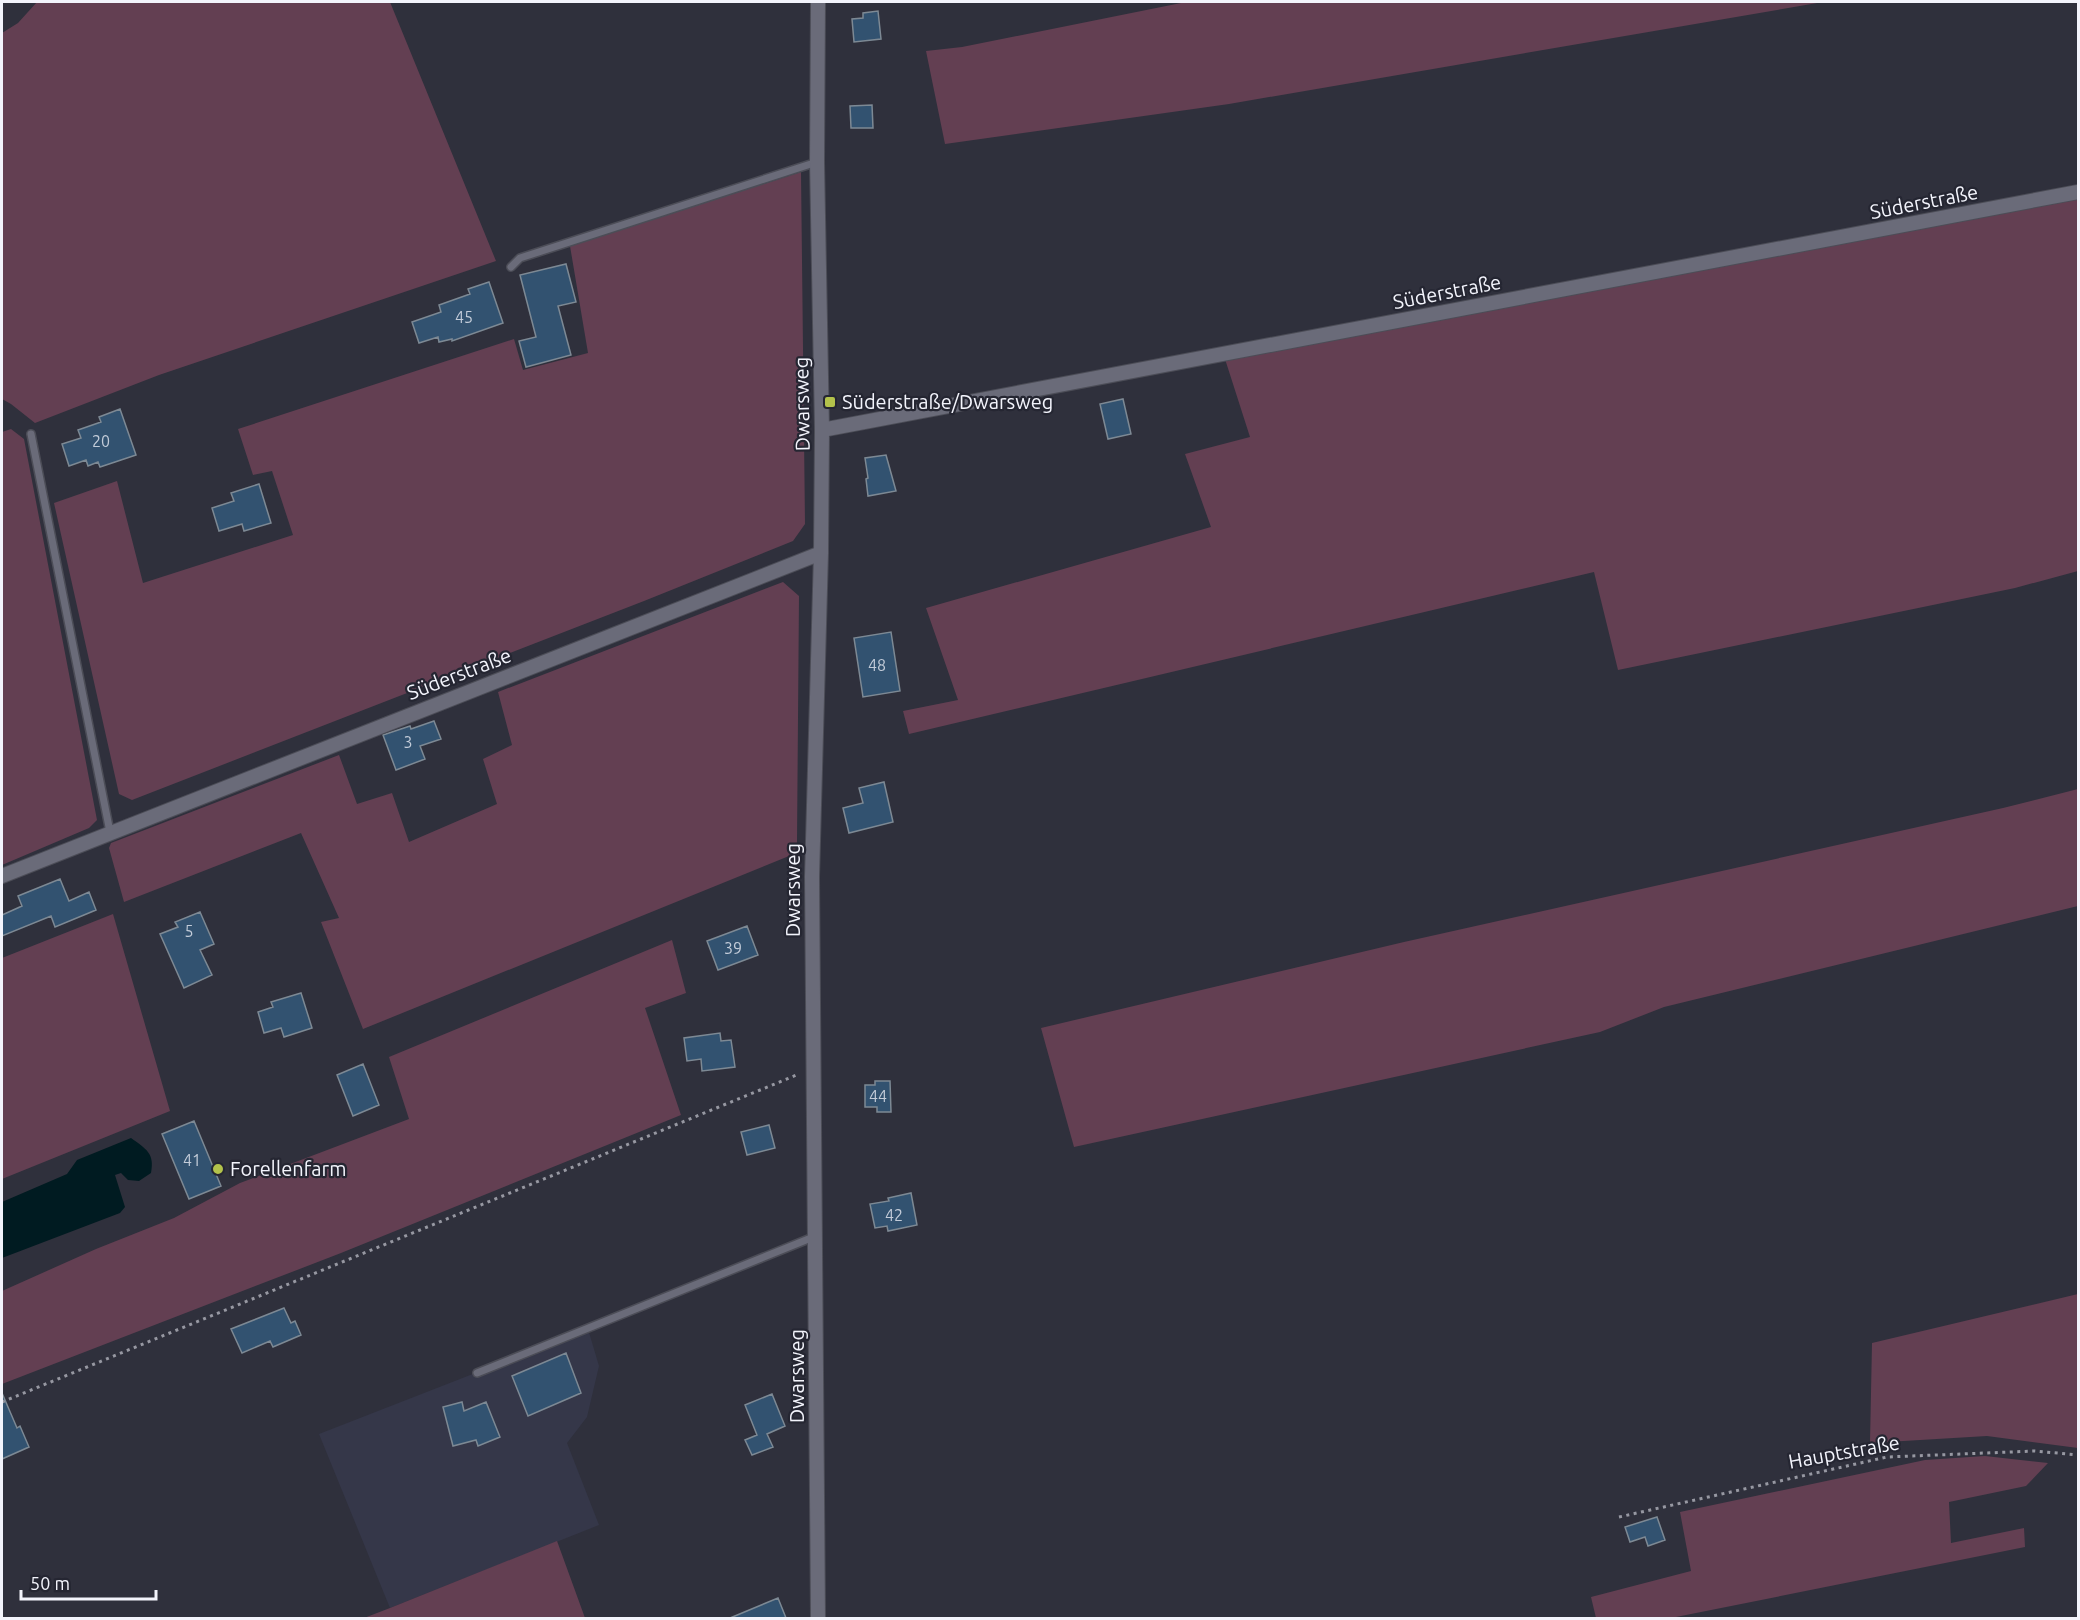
<svg xmlns="http://www.w3.org/2000/svg" width="2080" height="1620" font-family="Ubuntu,sans-serif">
  <rect width="100%" height="100%" fill="#2f303c"/>
  <path fill="#353749" d="M588,1329l11,37 -12,51 -20,26 32,82 -209,83 -71,-174z"/>
  <path fill="#633f52" d="M37,2h353l106,259 -337,114 -124,48 -24,-19 -9,-5v-366l16,-10z
    M1186,2h637l-594,102 -284,40 -19,-93 36,-4z
    M801,172l4,352 -12,17 -149,60 -512,199 -13,-6 -65,-291 63,-22 26,102 150,-48 -21,-64 -19,4 -15,-46 276,-90 9,31 65,-17 -18,-107z
    M2078,198v373l-63,17 -397,82 -24,-98 -685,162 -6,-23 55,-11 -32,-92 285,-81 -26,-73 65,-17 -25,-78z
    M11,429l13,10 73,381 -8,8 -87,37v-433z
    M783,582l16,14 -2,246 -3,12 -431,175 -42,-107 18,-4 -38,-85 -177,69 -15,-54 2,-5 228,-88 18,49 35,-11 17,49 88,-38 -14,-45 29,-14 -14,-53z
    M2078,789v117l-414,101 -64,25 -526,115 -33,-119 363,-86 599,-134z
    M113,914l57,197 -168,68v-221z
    M672,940l14,53 -41,15 36,107 -340,138 -339,131v-93l94,-42 78,-31 66,-35 169,-64 -20,-62z
    M2078,1294v154l-91,-12 -117,7 2,-100z
    M1985,1456l63,7 -22,23 -77,16 2,41 73,-15 1,19 -354,71h-75l-5,-21 100,-26 -11,-59 245,-52z
    M557,1541l28,77h-221l26,-10z"/>
  <path fill="#001b21" d="M131,1138c15,11 24,15 20,35l-12,8 -11,-1 -7,-7 -6,2 10,32 -5,6 -118,45v-56l65,-28 10,-14z"/>
  <path fill="#325270" stroke="#7d8994" stroke-width="1.5" d="M878,11l3,28 -27,3 -2,-23 11,-1v-5z
    M872,105l1,23h-22l-1,-22z
    M566,264l10,38 -18,4 13,49 -45,12 -7,-26 17,-4 -16,-62z
    M489,282l14,41 -51,18v-2l-13,3 -1,-5 -19,6 -7,-21 29,-10 -2,-7 31,-11 -2,-5z
    M1123,399l8,35 -23,5 -8,-35z
    M120,409l16,46 -36,12 -2,-5 -10,4 -2,-6 -17,6 -7,-22 19,-6 -3,-8 23,-8 -2,-5z
    M886,455l10,36 -28,5 -2,-17 2,-1 -3,-20z
    M259,484l12,39 -27,8 -2,-7 -23,7 -7,-23 22,-7 -3,-8z
    M891,632l9,59 -37,6 -9,-59z
    M434,721l7,18 -21,7 5,13 -29,11 -13,-35 27,-9 1,3z
    M884,782l9,40 -44,11 -6,-25 20,-5 -4,-15z
    M60,879l9,22 20,-9 7,18 -41,17 -4,-11 -49,20v-21l20,-9 -4,-10z
    M200,912l14,32 -14,6 12,25 -28,13 -24,-54 18,-7 -3,-5z
    M747,926l11,29 -40,15 -11,-29z
    M301,993l11,35 -28,9 -3,-9 -17,5 -6,-21 15,-5 -2,-5z
    M720,1033l1,8 10,-1 4,27 -33,4 -1,-12 -14,2 -3,-23z
    M363,1064l16,41 -26,11 -16,-41z
    M875,1081h15l1,31h-14v-5h-12v-22h10z
    M194,1121l27,65 -32,13 -27,-65z
    M769,1125l6,23 -28,7 -6,-23z
    M911,1193l6,32 -29,6 -1,-5 -12,2 -5,-24 19,-3 -1,-3z
    M284,1308l7,15 4,-2 6,14 -28,12 -3,-6 -28,12 -11,-24z
    M566,1353l15,40 -53,23 -16,-40z
    M2,1393l15,35 3,-2 9,21 -27,12z
    M772,1394l13,32 -18,8 6,13 -21,8 -7,-15 12,-5 -12,-30z
    M462,1402l2,9 22,-9 14,35 -22,9 -2,-6 -23,6 -10,-39z
    M1657,1517l8,23 -17,6 -3,-9 -15,5 -5,-15z
    M778,1598l8,20h-56z"/>
  <g fill="none" stroke-linecap="round" stroke-linejoin="round">
    <defs>
      <path id="lane" d="M511,267l9,-9 297,-96
        M31,434l79,398
        M477,1373l339,-137"/>
      <path id="street" d="M818,2l-1,160 5,268 -1,123 -9,324 6,741
        M822,430l1256,-238
        M2,876l819,-323"/>
    </defs>
    <use href="#lane" stroke="#4c4d57" stroke-width="10"/>
    <use href="#street" stroke="#4c4d57" stroke-width="16"/>
    <path stroke="#9798a2" stroke-width="3" stroke-dasharray="3 4.5" stroke-linecap="butt" d="M2,1402l797,-328
      M1619,1517l268,-60 148,-6 43,4"/>
    <use href="#lane" stroke="#6a6b79" stroke-width="7"/>
    <use href="#street" stroke="#6a6b79" stroke-width="14"/>
  </g>
  <g fill="#b3c24b" stroke="#252632" stroke-width="2">
    <rect x="824" y="396" width="12" height="12" rx="3"/>
    <circle cx="218" cy="1169" r="6"/>
  </g>
  <g text-anchor="middle" stroke-width="4.5" stroke-linejoin="round" paint-order="stroke">
    <g font-size="16" fill="#c3ccd9">
      <text x="464" y="323">45</text>
      <text x="101" y="447">20</text>
      <text x="877" y="671">48</text>
      <text x="408" y="748">3</text>
      <text x="189" y="937">5</text>
      <text x="733" y="954">39</text>
      <text x="878" y="1102">44</text>
      <text x="192" y="1166">41</text>
      <text x="894" y="1221">42</text>
    </g>
    <g font-size="20" fill="#f3f4fc" stroke="#252632">
      <text transform="translate(1924 202) rotate(-11)" y="7">Süderstraße</text>
      <text transform="translate(1447 292) rotate(-11)" y="7">Süderstraße</text>
      <text transform="translate(802 404) rotate(-91)" y="7">Dwarsweg</text>
      <text transform="translate(459 674) rotate(-21)" y="7">Süderstraße</text>
      <text transform="translate(793 890) rotate(-90)" y="7">Dwarsweg</text>
      <text transform="translate(797 1376) rotate(-90)" y="7">Dwarsweg</text>
      <text transform="translate(1844 1452) rotate(-10)" y="7">Hauptstraße</text>
    </g>
    <g font-size="20" fill="#f3f4fc" stroke="#252632" text-anchor="start">
      <text x="842" y="409">Süderstraße/Dwarsweg</text>
      <text x="230" y="1176">Forellenfarm</text>
    </g>
  </g>
  <rect width="2080" height="1620" fill="none" stroke="#f3f4fc" stroke-width="6"/>
  <path d="M21 1590v9h135v-9" fill="none" stroke="#f3f4fc" stroke-width="3"/>
  <text x="30" y="1590" font-size="18" fill="#f3f4fc" stroke="#252632" stroke-width="4.5" paint-order="stroke">50 m</text>
</svg>
